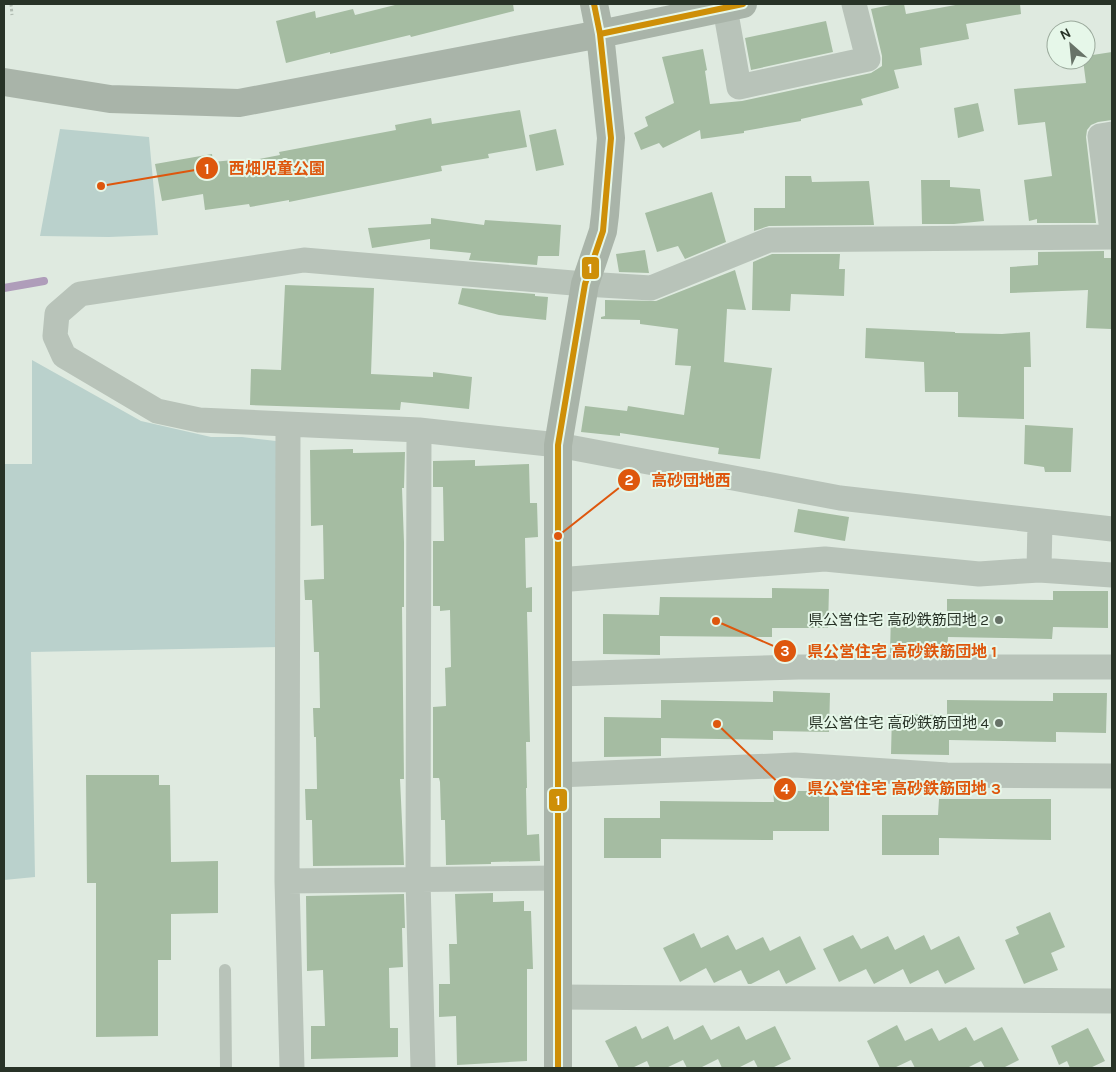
<svg xmlns="http://www.w3.org/2000/svg" width="1116" height="1072" font-family="Karla,'Noto Sans JP',sans-serif">
  <rect width="100%" height="100%" fill="#dfeae0"/>
  <path fill="#bad1cc" d="M60,129l89,8 9,98 -49,2 -69,-1z
    M32,360l109,61 70,16h31l34,4 3,206 -248,5 4,225 -31,3 1,-416h27z"/>
  <g fill="none" stroke-linecap="round" stroke-linejoin="round">
    <path stroke="#af9dba" stroke-width="8" d="M4,288l40,-7"/>
  </g>
  <path fill="#a5bca2" d="M399,4h114l1,7 -103,26 -1,-2 -80,19v-2l-44,11 -10,-42 39,-10 1,7 37,-9 2,6z
    M895,4h9l2,10 55,-10h59l1,10 -55,10 3,15 -49,9 2,17 -28,5 5,18 -38,11 2,6 -62,14v2l-57,10v2l-43,6 -1,-9 -37,18 -4,-5 -18,7 -7,-17 14,-7 -3,-9 29,-14 -12,-46 41,-8 4,21 -2,1 5,33 32,-3 129,-28 11,-7v-10l-11,-47z
    M826,21l7,31 -82,18 -6,-32z
    M1112,52v68l-14,2 -7,3 -4,5 -1,7 10,86h-59v-4l-8,2 -5,-41 28,-4 -7,-54 -27,3 -4,-36 72,-6 -3,-23h3v-4z
    M978,103l6,28 -26,7 -4,-30z
    M520,110l7,37 -39,7 1,4 -48,8 1,5 -153,31v-2l-39,7 -1,-3 -44,6 -2,-16 -41,7 -7,-37 57,-10 1,8 20,-2v4l47,-9 -1,-3 117,-22 -1,-5 36,-7 1,6z
    M556,129l8,36 -28,6 -7,-36z
    M785,176h26l1,6 57,-1 5,44 -105,1 -15,5v-23h31z
    M921,180h29v7l30,2 4,32 -30,3h-32z
    M712,192l14,50 -41,17 -7,-13 -21,6 -12,-39z
    M431,218l53,7 1,-5 76,5 -2,31h-21l-1,9 -68,-5 2,-7 -41,-4v-10l-58,9 -4,-20 63,-4z
    M645,250l4,23 -30,-1 -3,-18z
    M1104,251v7h8l-1,71 -25,-1 2,-38 -78,3v-26l28,-2v-13z
    M772,254h68l-1,15h6l-1,27 -53,-2 -1,17 -38,-1 1,-48z
    M735,270l11,40 -19,-1 -3,53 48,6 -12,91 -42,-5 1,-6 -99,-15v3l-39,-4 4,-26 42,5 1,-5 56,9 7,-49 -16,-1 3,-36 -38,-5v-4l-39,-1v-2l4,-1v-16l51,1z
    M285,285l89,3 -3,86 62,3v-5l39,5 -3,32 -68,-7 -1,8 -150,-5 1,-36 30,1z
    M462,288l73,6v2l13,1 -2,23 -47,-5 -41,-11z
    M866,328l89,4v1l47,1 28,-2 1,35h-7v52l-66,-2v-25h-33l-1,-30 -59,-4z
    M1025,425l48,3 -2,44h-26l-1,-5 -20,-3z
    M353,449v4l52,-1 -1,36h-2l2,54v65h-2l2,172h-4l4,86 -91,1 -1,-46h-6l-1,-31h12l-1,-52h-2l-1,-29h7l-1,-56h-5l-2,-52h-7l-1,-20 20,-1 -1,-54 -12,1 -1,-76z
    M475,460v6l54,-2 1,39h7l1,34 -13,1 1,50 6,-1v25h-5l3,130h-4l1,46h-1l1,47 12,-1 1,27 -49,1v2l-45,1 -1,-45h-4l-1,-38 -1,-4h-6v-71l13,-1 -1,-38 6,-1 -1,-57 -10,1v-5h-7v-65h11l-1,-54h-10v-26z
    M798,509l51,8 -4,24 -51,-9z
    M772,588l57,1 -1,39h-56v9l-112,-1v19l-57,-1v-40l56,1 1,-18 112,1z
    M1053,591h55v37l-55,-1 -1,12 -104,-2 -1,16h-57l1,-40 56,1v-15l106,1z
    M773,691l57,2 -1,39 -56,-1v9l-112,-2v18l-57,1v-40l57,1v-18l112,2z
    M1053,693h54l-1,40 -50,-1v10l-107,-2v15l-58,-1 1,-40 55,1v-15l106,1z
    M86,775h73v10h11l1,77 47,-1v52l-47,1v46h-13v76l-62,1v-154h-9z
    M773,791h56v40h-56v9l-112,-1v19h-57v-40h56v-17l114,1z
    M939,799h112v41l-112,-2v17h-57v-40h56z
    M493,893v9l31,-1v10h7l2,58h-6v92l-70,4 -1,-49 -17,1v-33h11l-1,-40h8l-2,-50z
    M404,894l1,34h-3l1,39 -14,1 1,60h8v29l-87,2v-33h14l-2,-56 -16,1 -1,-75z
    M1050,912l15,35 -14,6 7,17 -34,14 -19,-44 14,-6 -3,-7z
    M694,933l7,15 27,-13 8,15 27,-13 7,14 30,-15 16,33 -30,15 -7,-14 -28,14h-3l-7,-14 -27,13 -8,-15 -26,14 -17,-34z
    M853,935l8,14 27,-13 7,14 29,-15 7,15 28,-14 16,33 -30,15 -7,-14 -28,14 -7,-15 -29,15 -8,-15 -27,13 -16,-33z
    M703,1025l8,15 28,-14 7,14 29,-14 16,33 -19,9h-14l-4,-8 -16,8h-16l-4,-9 -18,9h-13l-4,-8 -17,8h-16l-3,-7 -15,7h-13l-14,-27 31,-15 6,13 26,-13 6,14z
    M897,1025l8,16 27,-13 7,13 27,-14 8,14 28,-14 17,33 -16,8h-18l-4,-7 -14,7h-52l-4,-8 -17,8h-14l-13,-27z
    M1088,1028l17,33 -15,7h-20l-3,-7 -8,4 -8,-19z"/>
  <g fill="none" stroke-linecap="round" stroke-linejoin="round">
    <path stroke="#b1bcb2" stroke-width="3" stroke-dasharray="2.5 2.5" stroke-linecap="butt" d="M11,4l1,11"/>
    <path stroke="#b8c3b9" stroke-width="12" d="M225,970l1,98"/>
    <path stroke="#b8c3b9" stroke-width="25" d="M725,8l14,79 129,-28 -14,-55
      M1112,134l-12,2 12,95
      M1112,237l-343,3 -118,48 -66,-4 -281,-24 -224,34 -23,20 -2,22 9,20 93,55 42,9 220,10 139,15 282,53 272,31
      M288,425l-1,456 5,187
      M419,430l-1,450 5,188
      M1039,570l1,-49
      M558,580l267,-21 154,15 60,-4 73,5
      M558,674l240,-7h314
      M558,775l237,-10 152,10 165,1
      M287,881l271,-3
      M558,997l554,4"/>
    <path stroke="#a9b4a9" stroke-width="28" d="M4,82l106,17 129,4 361,-69 143,-30
      M558,1068v-623l27,-161 18,-53 2,-16 6,-77 -11,-104 -6,-30"/>
    <defs>
      <path id="bus-1" d="M600,34l143,-30
        M558,1068v-623l27,-161 18,-53 8,-93 -11,-104 -6,-30"/>
    </defs>
    <use href="#bus-1" stroke="#e6f7e9" stroke-width="10"/>
    <use href="#bus-1" stroke="#ce8f08" stroke-width="6"/>
  </g>
  <g fill="#687368" stroke="#e6f7e9" stroke-width="2">
    <circle cx="999" cy="620" r="5"/>
    <circle cx="999" cy="723" r="5"/>
  </g>
  <g text-anchor="middle" stroke-width="4" stroke-linejoin="round" paint-order="stroke">
    <g font-size="15" fill="#283327" stroke="#e6f7e9" text-anchor="end">
      <text x="989" y="625">県公営住宅 高砂鉄筋団地 2</text>
      <text x="989" y="728">県公営住宅 高砂鉄筋団地 4</text>
    </g>
  </g>
  <path fill="none" stroke="#de570d" stroke-width="2" d="M101 186L207 168M558 536L629 480M716 621L785 651M717 724L785 789"/>
  <g fill="#de570d" stroke="#e6f7e9" stroke-width="2">
    <circle cx="101" cy="186" r="5"/>
    <circle cx="558" cy="536" r="5"/>
    <circle cx="716" cy="621" r="5"/>
    <circle cx="717" cy="724" r="5"/>
    <circle cx="207" cy="168" r="12"/>
    <circle cx="629" cy="480" r="12"/>
    <circle cx="785" cy="651" r="12"/>
    <circle cx="785" cy="789" r="12"/>
  </g>
  <g font-size="15" text-anchor="middle" font-weight="bold" fill="#fff">
    <text x="207" y="174">1</text>
    <text x="629" y="485">2</text>
    <text x="785" y="656">3</text>
    <text x="785" y="794">4</text>
  </g>
  <g font-size="16" text-anchor="middle" font-weight="bold" fill="#de570d" stroke="#e6f7e9" stroke-width="4" stroke-linejoin="round" paint-order="stroke">
    <text x="277" y="174">西畑児童公園</text>
    <text x="691" y="486">高砂団地西</text>
    <text x="902" y="657">県公営住宅 高砂鉄筋団地 1</text>
    <text x="904" y="794">県公営住宅 高砂鉄筋団地 3</text>
  </g>
  <g stroke="#e6f7e9" stroke-width="2">
    <rect x="581" y="256" width="19" height="24" rx="5" fill="#ce8f08"/>
    <rect x="548" y="788" width="20" height="24" rx="5" fill="#ce8f08"/>
  </g>
  <g font-size="14" text-anchor="middle" font-weight="bold" fill="#fff">
    <text x="590" y="273">1</text>
    <text x="558" y="805">1</text>
  </g>
  <rect width="1116" height="1072" fill="none" stroke="#283327" stroke-width="10"/>
  <g transform="translate(1071 45) rotate(333)"><circle r="24" fill="#e6f7e9" stroke="#9aa99b"/>
  <path d="M0-4L9 19L0 12L-9 19Z" fill="#687368"/>
  <text y="-8" font-size="14" font-weight="bold" text-anchor="middle" fill="#283327">N</text>
  </g>
</svg>
